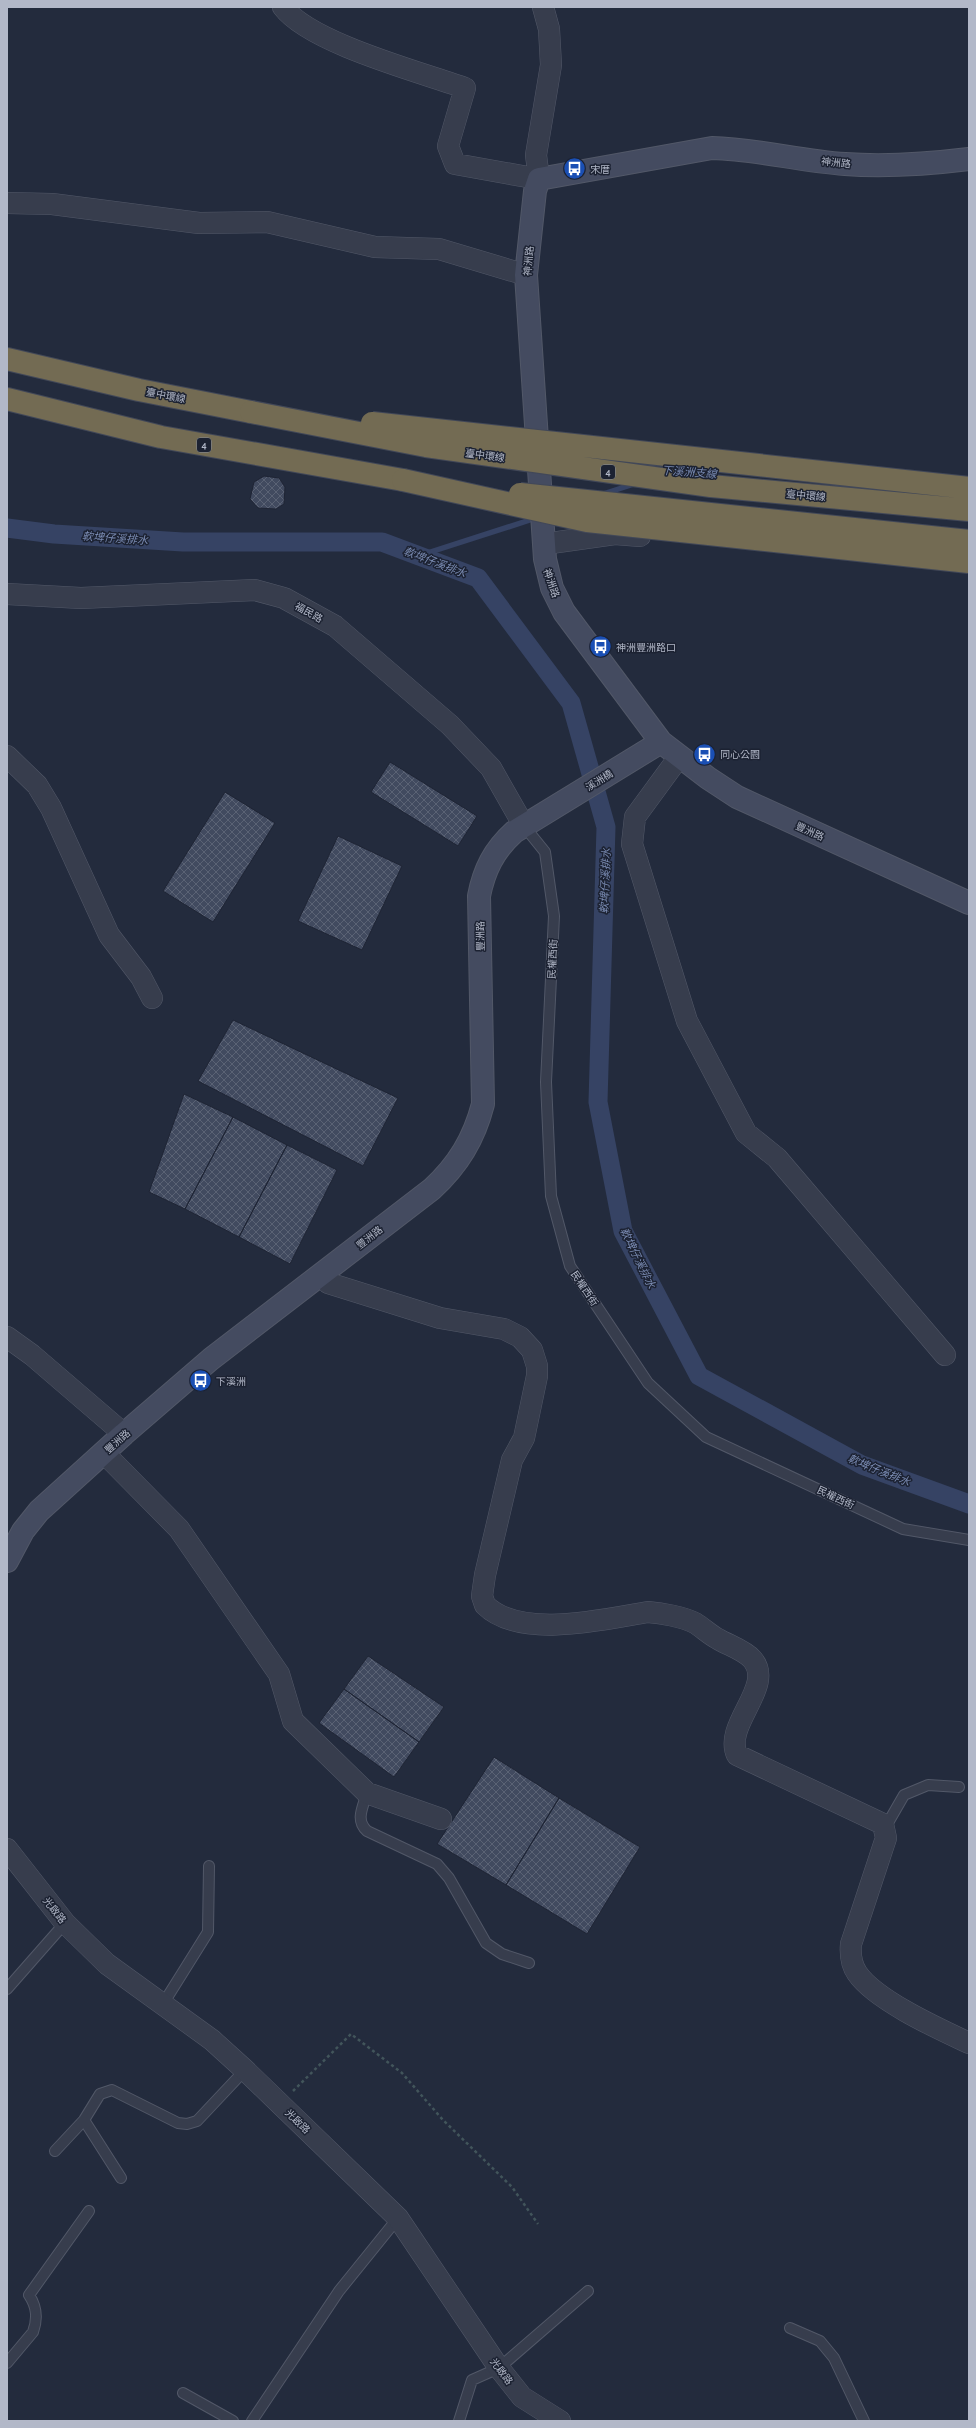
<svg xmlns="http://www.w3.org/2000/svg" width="976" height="2428" font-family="Raleway,'Noto Sans TC',sans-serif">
  <defs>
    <pattern id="building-cross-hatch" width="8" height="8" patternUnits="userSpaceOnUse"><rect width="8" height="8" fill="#414a5f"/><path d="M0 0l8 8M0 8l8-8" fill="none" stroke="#5a6274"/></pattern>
  </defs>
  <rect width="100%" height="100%" fill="#232b3d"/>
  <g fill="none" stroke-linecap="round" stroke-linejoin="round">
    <path stroke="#364364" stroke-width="5.5" d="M603,494l31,-10
      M418,556l118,-38"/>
    <path stroke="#364364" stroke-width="19" d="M7,528l47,6 129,8h199l96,36 93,125 35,124 -8,275 25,129 76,145 163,89 107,39"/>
  </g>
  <path fill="url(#building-cross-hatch)" stroke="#1e2434" d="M264,476l15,2 6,9 -1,17 -8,5 -18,-1 -8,-9 4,-17z
    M390,762l87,54 -19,30 -87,-54z
    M225,792l50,31 -62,99 -50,-31z
    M338,836l64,30 -40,84 -64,-29z
    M233,1020l165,78 -35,68 -165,-85z
    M184,1094l49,23 -48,92 -36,-17z
    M233,1117l54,28 -48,92 -54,-28z
    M287,1145l50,25 -47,94 -51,-27z
    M368,1656l76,51 -25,35 -75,-53z
    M344,1689l75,53 -25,35 -75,-54z
    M494,1757l65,41 -53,87 -69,-41z
    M559,1798l81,49 -53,87 -81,-49z"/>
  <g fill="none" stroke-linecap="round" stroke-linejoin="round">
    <defs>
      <path id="lane" d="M524,826l21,26 9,64 -8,166 5,114 19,70 78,117 58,54 197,92 66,11
        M367,1793c-4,14 -12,27 0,38l70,33 12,14 37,65 16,11 27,9
        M885,1828l19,-33 24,-10 31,2
        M7,1989l58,-66
        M163,2004l45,-72 1,-66
        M84,2120l37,58
        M55,2151l29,-31 16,-26 12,-4 66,33 9,1 10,-3 48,-51
        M790,2328l30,13 14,17 30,63
        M7,2363l26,-31c5,-14 4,-25 -4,-37l60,-84
        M183,2393l50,28
        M252,2421l87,-130 59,-73
        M459,2421l13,-41 27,-12 89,-77"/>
      <path id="street" d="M283,7c27,36 137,65 182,81l-17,58 7,18 84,15 -3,-24 15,-90 -2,-36 -6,-22
        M7,203l45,1 147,19 68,-1 108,25 64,2 87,26
        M544,544l71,-10 25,2
        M7,594l74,4 174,-8 29,8 51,28 115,99 41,43 33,58
        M7,756l30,29 14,23 58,127 32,42 11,21
        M679,757l-44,60 -3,27 55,177 59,112 31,25 168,197
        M322,1274l6,9 112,35 64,11 16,8 12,13 5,16v10l-13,62 -12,22 -27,115 -3,21 3,9c35,35 120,14 163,7 14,1 35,5 47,11 8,5 15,12 23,16 10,6 26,11 34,20 24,27 -29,65 -15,96l146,69 3,14 -35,106c-1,11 0,20 6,29 18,27 82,56 112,70
        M7,1337l25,18 92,79
        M104,1453l75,76 100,145 14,47 74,72 74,26
        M7,1849l58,74 42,41 105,76 33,30 153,148 101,150 23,29 38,24"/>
      <path id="secondary" d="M969,159c-41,5 -83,8 -124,5 -45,-3 -88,-15 -133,-16l-173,31 -4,12 -9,84 19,284 7,29 12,24 97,130 47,36 29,19 232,106
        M7,1561l16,-30 16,-20 85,-77 87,-75 221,-170c26,-24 42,-50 51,-85l-4,-208c5,-26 15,-46 35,-64l147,-90"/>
      <path id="highway" d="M7,359l132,31 112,22
        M7,399l154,38 242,43"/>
    </defs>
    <use href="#lane" stroke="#525868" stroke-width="12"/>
    <use href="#street" stroke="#525868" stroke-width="22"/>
    <use href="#secondary" stroke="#525868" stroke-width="24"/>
    <use href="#highway" stroke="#424858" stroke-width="24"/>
    <path stroke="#42555b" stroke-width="2.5" stroke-dasharray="3 3" stroke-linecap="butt" d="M293,2091l58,-57 51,39 41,47 69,67 26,37"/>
    <use href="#lane" stroke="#373d4d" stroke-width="10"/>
    <use href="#street" stroke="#373d4d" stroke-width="21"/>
    <use href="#secondary" stroke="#444b60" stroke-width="22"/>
    <use href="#highway" stroke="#736b53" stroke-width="22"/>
    <defs>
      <path id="highway-bridge" d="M251,412l175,34 285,40 258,24
        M372,423l597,65
        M403,480l184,41 382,41
        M520,494l449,47"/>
    </defs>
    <use href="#highway-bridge" stroke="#424858" stroke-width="24" stroke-linecap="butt"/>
    <use href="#highway-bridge" stroke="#736b53" stroke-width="22"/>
  </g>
  <defs>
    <symbol id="bus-disc" viewBox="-11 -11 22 22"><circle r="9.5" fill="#1a4fb4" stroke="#1c2232"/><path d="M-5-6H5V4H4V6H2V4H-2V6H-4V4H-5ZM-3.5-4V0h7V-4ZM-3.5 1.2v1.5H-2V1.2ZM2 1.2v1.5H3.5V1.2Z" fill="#fff"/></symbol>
  </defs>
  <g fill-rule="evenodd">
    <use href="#bus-disc" x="562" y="156" width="25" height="25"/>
    <use href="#bus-disc" x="588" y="634" width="25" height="25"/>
    <use href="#bus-disc" x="692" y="742" width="25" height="25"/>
    <use href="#bus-disc" x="188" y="1368" width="25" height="25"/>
  </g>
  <g text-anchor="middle" stroke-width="3" stroke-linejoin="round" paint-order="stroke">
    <g fill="#1c2232" stroke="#858b9b" stroke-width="1">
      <rect x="197" y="438" width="14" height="14" rx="3"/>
      <rect x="601" y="465" width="14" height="14" rx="3"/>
    </g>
    <g font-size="9" font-weight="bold" fill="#b2b8c8">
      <text x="204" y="448">4</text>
      <text x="608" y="475">4</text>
    </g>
    <g font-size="10" fill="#b2b8c8" stroke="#1c2232">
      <text transform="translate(836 162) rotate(6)" y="4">神洲路</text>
      <text transform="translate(528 261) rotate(-85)" y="4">神洲路</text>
      <text transform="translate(166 395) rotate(11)" y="4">臺中環線</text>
      <text transform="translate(485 455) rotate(8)" y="4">臺中環線</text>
      <text transform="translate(806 495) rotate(5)" y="4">臺中環線</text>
      <text transform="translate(552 583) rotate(71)" y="4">神洲路</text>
      <text transform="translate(309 612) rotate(29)" y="4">福民路</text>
      <text transform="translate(599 780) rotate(-32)" y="4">溪洲橋</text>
      <text transform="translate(810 831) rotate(24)" y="4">豐洲路</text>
      <text transform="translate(480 936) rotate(-91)" y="4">豐洲路</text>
      <text transform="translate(552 959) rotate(-87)" y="4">民權西街</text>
      <text transform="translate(369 1237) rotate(-38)" y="4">豐洲路</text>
      <text transform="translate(585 1288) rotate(56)" y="4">民權西街</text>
      <text transform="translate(117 1441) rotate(-42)" y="4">豐洲路</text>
      <text transform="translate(836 1497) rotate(25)" y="4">民權西街</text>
      <text transform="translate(55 1910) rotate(52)" y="4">光啟路</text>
      <text transform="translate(298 2121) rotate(44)" y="4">光啟路</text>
      <text transform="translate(502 2371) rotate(53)" y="4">光啟路</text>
    </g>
    <g font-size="10" fill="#b2b8c8" stroke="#1c2232" text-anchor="start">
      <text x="590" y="173">宋厝</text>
      <text x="616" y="651">神洲豐洲路口</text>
      <text x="720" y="758">同心公園</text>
      <text x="216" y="1385">下溪洲</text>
    </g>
    <g font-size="11" font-style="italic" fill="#798ab1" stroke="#1c2232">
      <text transform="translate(689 472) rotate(4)" y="4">下溪洲支線</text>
      <text transform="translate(115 538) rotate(4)" y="4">軟埤仔溪排水</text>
      <text transform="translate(435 562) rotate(21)" y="4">軟埤仔溪排水</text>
      <text transform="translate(605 881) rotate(-88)" y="4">軟埤仔溪排水</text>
      <text transform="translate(638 1258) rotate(64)" y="4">軟埤仔溪排水</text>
      <text transform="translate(879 1470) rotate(22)" y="4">軟埤仔溪排水</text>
    </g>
  </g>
  <rect width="976" height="2428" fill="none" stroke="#b2b8c8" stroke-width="16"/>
</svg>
